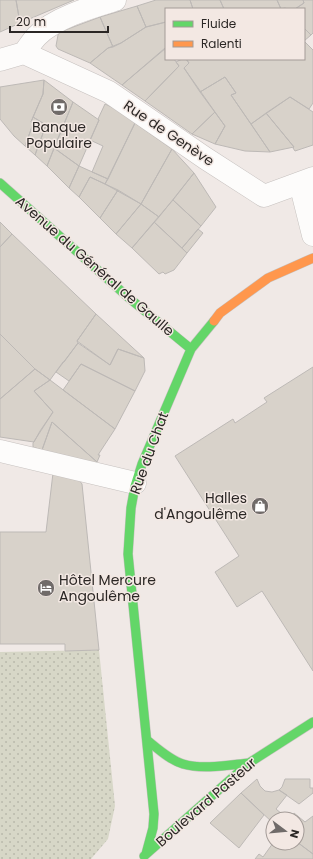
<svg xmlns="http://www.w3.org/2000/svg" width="313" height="859" font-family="Poppins,sans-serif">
  <defs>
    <pattern id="grass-dots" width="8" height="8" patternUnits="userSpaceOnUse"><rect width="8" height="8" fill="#d7d7c7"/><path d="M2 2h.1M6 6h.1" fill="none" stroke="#b9b9ab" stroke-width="1.8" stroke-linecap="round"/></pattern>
  </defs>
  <rect width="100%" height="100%" fill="#f0e9e6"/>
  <path fill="url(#grass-dots)" d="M99,650l16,156 -7,33 -17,20h-91v-207z"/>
  <path fill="#d8d2ca" stroke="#bdb9b6" d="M0,0h16l4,23 -20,9z
    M16,0h58l-54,23z
    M156,0h34l3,9h-27v13l-20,5 -9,-21z
    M190,0h30l4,9h-31z
    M220,0h57l4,9h-57z
    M277,0h26l1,3 -9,6h-8l-2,-1 -4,1z
    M303,0h10v33l-2,2 -7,-7v-19h-9l9,-6z
    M137,6l9,21 -25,16 -8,4 -13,-30z
    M100,17l13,30 -5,1 -18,15 -32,-14 -2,-3 2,-11 2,-3z
    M166,22v26l-44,37 -32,-22 18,-15 13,-5 25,-16z
    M304,28l7,7 -7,6z
    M304,41l9,9v53l-4,6 -19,-12 -39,27 -20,-29 5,-2 -11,-16 -25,15 -16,-24 5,-5 -3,-4h118z
    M165,48l1,11h8l5,7 -34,35 -23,-16z
    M182,59h4l3,4 -5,5 31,44 -23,22 -47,-33 34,-35 -3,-4z
    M225,77l11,16 -5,2 39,57 -25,-1 -30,-7 10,-18 -25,-34z
    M44,80l29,22 -26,64 -12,-11 11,-30 -13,-8 10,-23z
    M44,80l-1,14 -12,28 2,2 -8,22 -11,-10 -14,-17v-32z
    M290,97l23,15v33l-18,6 -2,-3 1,-1 -28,-34z
    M73,102l26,18 -20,46 -25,-18z
    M105,104l13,6 17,13 -27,56 -16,-7 11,-26 -13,-6 9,-20 -1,-1z
    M215,112l10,14 -10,18 -23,-10z
    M266,113l28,34 -24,5 -19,-28z
    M33,117l13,8 -11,30 -10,-9 8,-22 -2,-2z
    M135,123l37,26 -31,55 -36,-20z
    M54,148l25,18 -10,22 -22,-22z
    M172,149l22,24 -35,44 -18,-13z
    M79,166l29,13 -3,5 -15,-7 -11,20 -10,-9z
    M194,173l22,34 -15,19 -28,-26z
    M90,177l28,13 -18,28 -21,-21z
    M118,190l23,14 -25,30 -16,-16z
    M173,200l28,26 -19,22 -28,-26z
    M141,204l18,13 -27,31 -16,-14z
    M0,222l12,12 -12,13z
    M154,222l33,31 -13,17 -9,4 -2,-2 -4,2 -27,-26z
    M198,229l5,4 -16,20 -5,-5z
    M12,234l84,80 -19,27 1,2 -14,19h-1l-13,18 -15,-11 -35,-35v-87z
    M96,314l48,44 -26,-9 -8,16 -33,-24z
    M0,334l35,35 -35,30z
    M78,343l32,22 8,-16 26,9 1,13 -10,20 -54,-27 -12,17 -13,-9z
    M81,364l54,27 -20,38 -52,-39z
    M313,367v304l-51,-80 -25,16 -22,-35 24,-16 -64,-100 58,-37 2,4 32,-21 -3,-4z
    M35,369l15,11 -16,11 19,21 -13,19 -6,11 -34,-5v-38z
    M50,380l65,49 -17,26h2l-3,7 -45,-40 -10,28 -9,-3v-4l20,-31 -19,-21z
    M52,422l45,40 -2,2 -53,-14z
    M53,473l26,7 3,4 17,166 -34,1v-7h-65v-112h46z
    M257,779l3,7 5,5 7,1 7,-2 8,5 -11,14 12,10h-15v4l-32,-30z
    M285,779h25v9h3v5l-14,11 -20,-14 3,-3z
    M241,793l23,22 -25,33 -29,-25z
    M294,813l11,9 8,-6v38l-16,-12v-23h-7z
    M297,842l16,12v5h-58l4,-5 4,3 10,-14h24z"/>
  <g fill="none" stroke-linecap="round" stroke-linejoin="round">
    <defs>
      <path id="street" d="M24,53l85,39 96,66 59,38 49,-18
        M0,60l24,-7c4,-5 8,-12 13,-17 17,-18 55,-29 78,-36
        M300,183l13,52
        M0,451l135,32"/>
      <path id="fast" d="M0,183l129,115 62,51
        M147,740c11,9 23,20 36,24 20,6 46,1 66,-1
        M146,854l7,-26 1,-14 -26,-260 3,-46 4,-22 7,-22 49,-115 23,-28
        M144,856l105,-93 64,-41"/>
      <path id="slow" d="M214,321l6,-8 48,-35 45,-20"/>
    </defs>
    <use href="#street" stroke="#c6c1bf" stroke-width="23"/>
    <use href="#fast" stroke="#c6c1bf" stroke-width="10"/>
    <use href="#slow" stroke="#c6c1bf" stroke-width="10"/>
    <use href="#street" stroke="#fdfcfb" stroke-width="22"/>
    <use href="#fast" stroke="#63d668" stroke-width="9"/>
    <use href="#slow" stroke="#ff974d" stroke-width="9"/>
  </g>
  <defs>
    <symbol id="bank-disc" viewBox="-11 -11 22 22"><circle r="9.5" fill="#706b69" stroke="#f3e8e3"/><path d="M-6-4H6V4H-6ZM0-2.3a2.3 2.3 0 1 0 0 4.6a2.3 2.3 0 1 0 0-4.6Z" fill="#fff"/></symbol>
    <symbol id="shop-disc" viewBox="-11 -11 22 22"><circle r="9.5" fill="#706b69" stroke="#f3e8e3"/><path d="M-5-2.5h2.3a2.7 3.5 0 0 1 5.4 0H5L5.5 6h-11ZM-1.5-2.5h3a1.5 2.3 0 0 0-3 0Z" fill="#fff"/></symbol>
    <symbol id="hotel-disc" viewBox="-11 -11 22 22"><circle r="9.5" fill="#706b69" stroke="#f3e8e3"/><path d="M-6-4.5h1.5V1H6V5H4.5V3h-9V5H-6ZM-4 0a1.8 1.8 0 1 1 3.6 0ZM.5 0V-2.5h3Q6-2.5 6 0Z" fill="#fff"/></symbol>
  </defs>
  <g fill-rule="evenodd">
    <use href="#bank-disc" x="49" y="97" width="20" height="20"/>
    <use href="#shop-disc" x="250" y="496" width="20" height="20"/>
    <use href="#hotel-disc" x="36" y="578" width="20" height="20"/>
  </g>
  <g text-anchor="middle" stroke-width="3" stroke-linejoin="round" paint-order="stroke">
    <g font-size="14" fill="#2b2725" stroke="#f3e8e3">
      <text x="59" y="132">Banque<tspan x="59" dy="16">Populaire</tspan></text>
      <text x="247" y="503" text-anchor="end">Halles<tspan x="247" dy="16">d'Angoulême</tspan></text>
      <text x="59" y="585" text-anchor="start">Hôtel Mercure<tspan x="59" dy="16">Angoulême</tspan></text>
    </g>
    <g font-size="14" fill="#2b2725" stroke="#f3e8e3">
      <text transform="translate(169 133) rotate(34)" y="5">Rue de Genève</text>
      <text transform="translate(95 266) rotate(41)" y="5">Avenue du Général de Gaulle</text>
      <text transform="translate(149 453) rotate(-70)" y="5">Rue du Chat</text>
      <text transform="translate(206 802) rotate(-41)" y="5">Boulevard Pasteur</text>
    </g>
  </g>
  <rect x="165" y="8" width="140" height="52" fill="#f3e8e3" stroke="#a39b97"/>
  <rect x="173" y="21" width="20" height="6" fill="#63d668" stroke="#a39b97"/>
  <text x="201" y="28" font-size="12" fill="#2b2725">Fluide</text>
  <rect x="173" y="41" width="20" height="6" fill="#ff974d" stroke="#a39b97"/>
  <text x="201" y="48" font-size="12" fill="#2b2725">Ralenti</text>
  <g transform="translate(285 831) rotate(106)"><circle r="19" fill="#f3e8e3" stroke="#a39b97"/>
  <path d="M0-3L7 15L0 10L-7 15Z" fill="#706b69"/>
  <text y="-6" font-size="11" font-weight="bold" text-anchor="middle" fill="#2b2725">N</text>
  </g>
  <path d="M10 26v6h98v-6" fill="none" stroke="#2b2725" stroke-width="2"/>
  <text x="16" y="26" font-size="12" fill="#2b2725" stroke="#f3e8e3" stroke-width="3" paint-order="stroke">20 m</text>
</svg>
